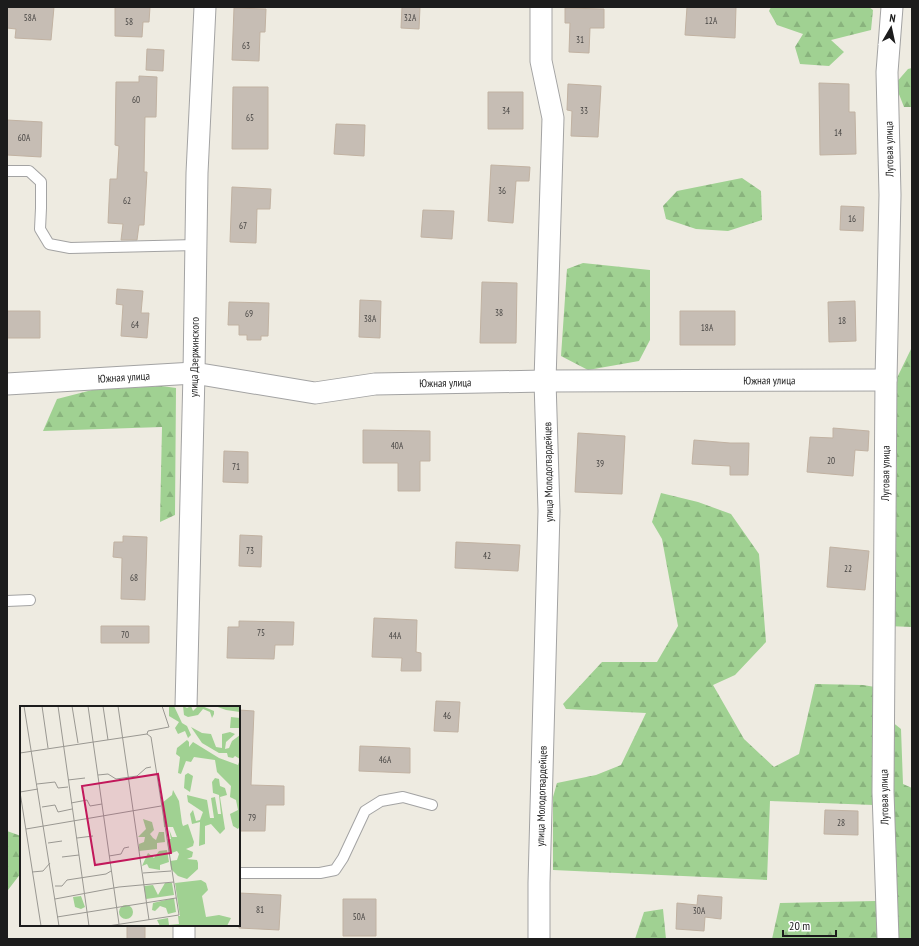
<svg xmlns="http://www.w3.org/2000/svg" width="919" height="946" font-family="'PT Sans Narrow',sans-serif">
  <defs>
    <pattern id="forest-firs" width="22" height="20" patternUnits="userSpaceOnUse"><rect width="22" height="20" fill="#a0d192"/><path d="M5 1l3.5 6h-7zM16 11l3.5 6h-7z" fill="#89b37d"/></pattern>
  </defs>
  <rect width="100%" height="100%" fill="#eeebe1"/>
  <path fill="url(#forest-firs)" d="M771,7h98l4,3 -2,20 -40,10 13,12 -15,14 -29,-2 -5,-17 8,-13 -26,-9 -8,-14z
    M912,68v39h-8l-9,-23 13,-15z
    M742,178l19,13 1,29 -34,11 -32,-2 -30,-10 -3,-13 14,-15z
    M583,263l67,7v70l-11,21 -51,9 -27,-14 6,-87z
    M912,347v280l-25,-1 10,-159 -3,-83z
    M162,386l14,2 -1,127 -15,7 2,-95 -119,4 14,-32 35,-9z
    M661,493l37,9 33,12 28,40 7,88 -31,33 -22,10 31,54 30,28 25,-13 16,-70 48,1 12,2 -1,118 -104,-4 -3,79 -214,-10v-73l4,-14 39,-8 25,-10 25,-52 -80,-4 -3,-5 39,-42h55l21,-36 -16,-87 -10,-17z
    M886,717l15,12 2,55 9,4v151h-17z
    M7,831l14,5v37l-13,17h-1z
    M876,901l4,38h-108l8,-36z
    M663,909l3,30h-31l9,-27z"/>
  <path fill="#c6bdb4" stroke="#c1b2a2" d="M7,7h47l-3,33 -36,-2 1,-9 -9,-1z
    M115,7h35l-1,15h-6l-1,15 -27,-1z
    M402,7h18l-1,22 -18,-1z
    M687,7h49l-1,31 -50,-3z
    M234,8l32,1 -1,23h-5l-1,29 -27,-1z
    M565,8l39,1v19h-14l-1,25 -20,-1 1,-29h-5z
    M147,49l17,1 -1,21 -17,-1z
    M139,76l18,1 -1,40h-11l-1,55h3l-3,53h-5l-2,15h-16l2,-16 -15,-1 2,-44h7l2,-33 -4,-1 1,-63h23z
    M819,83l30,1v28h6l1,42 -36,1z
    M568,84l33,2 -3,51 -27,-1 1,-25 -5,-1z
    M233,87h35v62h-36z
    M488,92h35v37h-35z
    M7,120l35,2 -1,35 -34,-2z
    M336,124l29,1 -1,31 -30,-2z
    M491,165l39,2 -1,14h-13l-3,42 -25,-2z
    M232,187l39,2 -1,20h-13l-1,34 -26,-1z
    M841,206l23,1 -1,24 -23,-1z
    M423,210l31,1 -2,28 -31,-2z
    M482,282l35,1 -1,60h-36z
    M117,289l26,2 -2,22h8l-2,25 -26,-2 2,-31 -7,-1z
    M360,300l21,1 -1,37 -21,-1z
    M855,301l1,40 -27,1 -1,-40z
    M229,302l40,1 -1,33h-7v4h-14v-5h-8v-10h-11z
    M7,311h33v27h-33z
    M680,311h55v34h-55z
    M833,428l36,3 -1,20 -13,-1 -2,26 -46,-4 3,-35 23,1z
    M363,430l67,1v30h-10v30h-22v-28h-35z
    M578,433l47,3 -3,58 -47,-2z
    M694,440l36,3h19l-1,32h-18v-9l-38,-2z
    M224,451l24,1v31l-25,-1z
    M240,535l22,1 -1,31 -22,-1z
    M123,536l24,1 -2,63 -24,-1 1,-41 -9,-1 1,-15h9z
    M456,542l64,3 -2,26 -63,-3z
    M830,547l39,4 -4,39 -38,-3z
    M374,618l43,2 -1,32 5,1v18h-20l1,-13 -30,-1z
    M239,621l55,1 -1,23h-18l-1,14 -47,-1 1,-31h11z
    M101,626h48v17h-48z
    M436,701l24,1 -2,30 -24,-1z
    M239,710l15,1 -3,74 33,1v19h-18l-1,26h-26z
    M360,746l50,2v25l-51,-2z
    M825,810l33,1v24l-34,-1z
    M239,893l42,2 -2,35 -40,-2z
    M698,895l24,2 -1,22 -16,-2 -1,14 -28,-2 1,-26 20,2z
    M343,899h33v37h-33z
    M127,925h18v14h-18z"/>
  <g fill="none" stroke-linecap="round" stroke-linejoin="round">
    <defs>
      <path id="lane" d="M7,171h22l12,11v26l-1,21 9,15 21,4 126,-3
        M7,601l23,-1
        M239,873h81l15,-3 8,-12 22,-47 16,-10 22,-4 29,8"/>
      <g id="street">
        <path id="s1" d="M7,384l187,-11 121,20 60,-9 170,-3 341,-1"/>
        <path id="s2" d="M186,707l8,-334 3,-200 8,-166"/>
        <path d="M184,925v14"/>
        <path id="s3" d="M539,939v-56l10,-372 -4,-130 8,-263 -12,-57v-54"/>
        <path id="s4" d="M888,939l-5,-147 3,-412 4,-185 -3,-123 5,-65"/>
      </g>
    </defs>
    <use href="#lane" stroke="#a3a3a3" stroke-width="12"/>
    <use href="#street" stroke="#a3a3a3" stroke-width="23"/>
    <use href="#lane" stroke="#fff" stroke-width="10"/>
    <use href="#street" stroke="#fff" stroke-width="21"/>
  </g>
  <g text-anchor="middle" stroke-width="3.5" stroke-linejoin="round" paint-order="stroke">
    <g font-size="9" fill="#464442">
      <text x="30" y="21">58А</text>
      <text x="410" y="21">32А</text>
      <text x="711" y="24">12А</text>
      <text x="129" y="25">58</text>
      <text x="580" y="43">31</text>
      <text x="246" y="49">63</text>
      <text x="136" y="103">60</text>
      <text x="506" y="114">34</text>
      <text x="584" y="114">33</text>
      <text x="250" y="121">65</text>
      <text x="838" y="136">14</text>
      <text x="24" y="141">60А</text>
      <text x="502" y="194">36</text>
      <text x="127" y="204">62</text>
      <text x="852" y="222">16</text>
      <text x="243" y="229">67</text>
      <text x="499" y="316">38</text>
      <text x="249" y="317">69</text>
      <text x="370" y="322">38А</text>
      <text x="842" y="324">18</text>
      <text x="135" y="328">64</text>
      <text x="707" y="331">18А</text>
      <text x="397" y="449">40А</text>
      <text x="831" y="464">20</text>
      <text x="600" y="467">39</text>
      <text x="236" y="470">71</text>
      <text x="250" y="554">73</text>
      <text x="487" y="559">42</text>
      <text x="848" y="572">22</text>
      <text x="134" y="581">68</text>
      <text x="261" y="636">75</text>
      <text x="125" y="638">70</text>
      <text x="395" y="639">44А</text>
      <text x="447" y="719">46</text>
      <text x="385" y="763">46А</text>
      <text x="252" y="821">79</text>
      <text x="841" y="826">28</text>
      <text x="260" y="913">81</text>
      <text x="699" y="914">30А</text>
      <text x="359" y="920">50А</text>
    </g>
    <g font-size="11" fill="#1c1c1c" stroke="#fff">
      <text transform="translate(889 149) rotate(-91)" y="4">Луговая улица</text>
      <text dy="4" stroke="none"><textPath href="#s2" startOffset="350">улица Дзержинского</textPath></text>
      <text dy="4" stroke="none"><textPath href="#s1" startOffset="117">Южная улица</textPath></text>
      <text dy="4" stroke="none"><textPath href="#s1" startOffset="765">Южная улица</textPath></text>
      <text dy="4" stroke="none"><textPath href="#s1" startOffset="441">Южная улица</textPath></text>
      <text transform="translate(548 472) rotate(-91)" y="4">улица Молодогвардейцев</text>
      <text dy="4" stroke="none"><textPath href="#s4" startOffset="466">Луговая улица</textPath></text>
      <text dy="4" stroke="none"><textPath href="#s3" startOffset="143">улица Молодогвардейцев</textPath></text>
      <text transform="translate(884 797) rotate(-91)" y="4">Луговая улица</text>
    </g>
  </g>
  <g transform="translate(20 706)">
    <rect width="220" height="220" fill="#eeebe1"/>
    <path d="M149,0h5l8,17 5,3 4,9 -3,3 -3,-7 -7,3 -3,-6 4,-6 -10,-6zM163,0l4,2 4,-2 2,5 5,-5h4l12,5v3l-2,4 -2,-6 -7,-3 -5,6 -10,2 -4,-2zM195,0h25v6l-14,-2zM211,11l9,1v10h-10zM171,21l11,6 9,1 5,13 6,1v-14l8,-2 5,2 -9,8 -1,7 4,-1 3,-7 8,-6v91l-2,3 -5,-3 -3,-12 8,-4 -2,-10 -6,-3 1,-11 -14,-14 -2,-12 -21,-3 -3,5 -5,-1 -5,13 -3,-1 2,-16 -4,-3 1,-6 10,-8 2,2v5l4,-5 26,16 19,7 2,-6 -5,-3 -2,2 -5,-1 -1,-4h-8l-17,-10zM168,67l5,3 -3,16 -6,-4 1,-13zM195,72l4,1 1,7 5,2 2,7 -7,2 5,32 -5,5 -9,-10 -6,2v18l-6,2 1,-24 -8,2 -2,-10 3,-4 3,11 4,-1 3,-8 -15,-10 -1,-7 20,5 3,18h4l-3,-20 4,-1 3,17h3l-2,-19 -6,-2 -1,-11zM153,84l6,11 3,22 1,3 5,-2 6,18 -1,4 -7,3 7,3 -1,5 -5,2 10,1 1,3v6l-11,10 -9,-3 -7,-7 -1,-8 7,-1 2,-6 -2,-3 -8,3 -2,-15h4l-2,-10 3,8h5l-4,-10h-9l-2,-24 10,-8zM123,113l9,3 2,8 -4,4 3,4 3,2 3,-8h5l1,10 -8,1v6l-18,2v-7l5,-2 1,-5h-7l8,-8zM147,144l2,12 -9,3v5l-11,-2 -2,-4 -5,2 6,-13 6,5 5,-7zM181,174l5,3 2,7 -6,6 4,21 13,-2 12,3 -4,8h-67l-3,-6 11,-2 1,7 10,-1 -1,-8h2l-5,-33zM145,177h7l2,12 -28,4 -2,-13 9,-1 5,10zM61,190l4,11 -4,2 -6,-2 -2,-10zM154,192l2,14 -8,2 -2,-6 -6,-2 -5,5 -3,-1 1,-7zM99 206a7 7 0 1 1 14 0a7 7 0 1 1-14 0Z" fill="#a0d192"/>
    <path fill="none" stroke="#9a9892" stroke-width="1" d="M4,0l35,220M22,0l6,42M38,0l31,220M52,0l6,37M68,0l31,218M83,0l5,34M98,0l31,214M0,47l127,-19 1,-3 21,-4 -7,-21M78,69l10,-1 8,5 21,-3 9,-8 5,-1M48,74l17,-2M17,78l18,-2 3,6 10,-1M0,86l21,134M0,86l18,-3M51,97l16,-3 3,6 12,-2M22,101l13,-2 3,7 14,-3M6,123l135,-23M57,132l16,-2M28,137l14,-2M89,150l12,-2 3,-6 5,-1M42,151l17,-2M12,166l11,-1 7,-8M123,167l28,-2M35,180h7l5,-6 39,-6 5,-3M35,193l64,-12 55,-5M37,211l119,-19M88,220l71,-11 -28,-178 -4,-3"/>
    <path fill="#c2185b" fill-opacity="0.15" stroke="#c2185b" stroke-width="2" d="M138,68l13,79 -76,12 -13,-79z"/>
    <rect width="220" height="220" fill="none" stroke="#1c1c1c" stroke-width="2"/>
  </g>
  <rect width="919" height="946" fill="none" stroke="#1c1c1c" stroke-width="16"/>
  <g transform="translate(891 28) rotate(9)" stroke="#ffffff" stroke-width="3" paint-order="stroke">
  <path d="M0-3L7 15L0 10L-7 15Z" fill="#1c1c1c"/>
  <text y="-6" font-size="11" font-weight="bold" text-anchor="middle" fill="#1c1c1c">N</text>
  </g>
  <path d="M783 930v6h53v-6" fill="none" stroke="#1c1c1c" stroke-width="2"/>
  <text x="789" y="930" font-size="12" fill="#1c1c1c" stroke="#ffffff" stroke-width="3" paint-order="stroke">20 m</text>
</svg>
